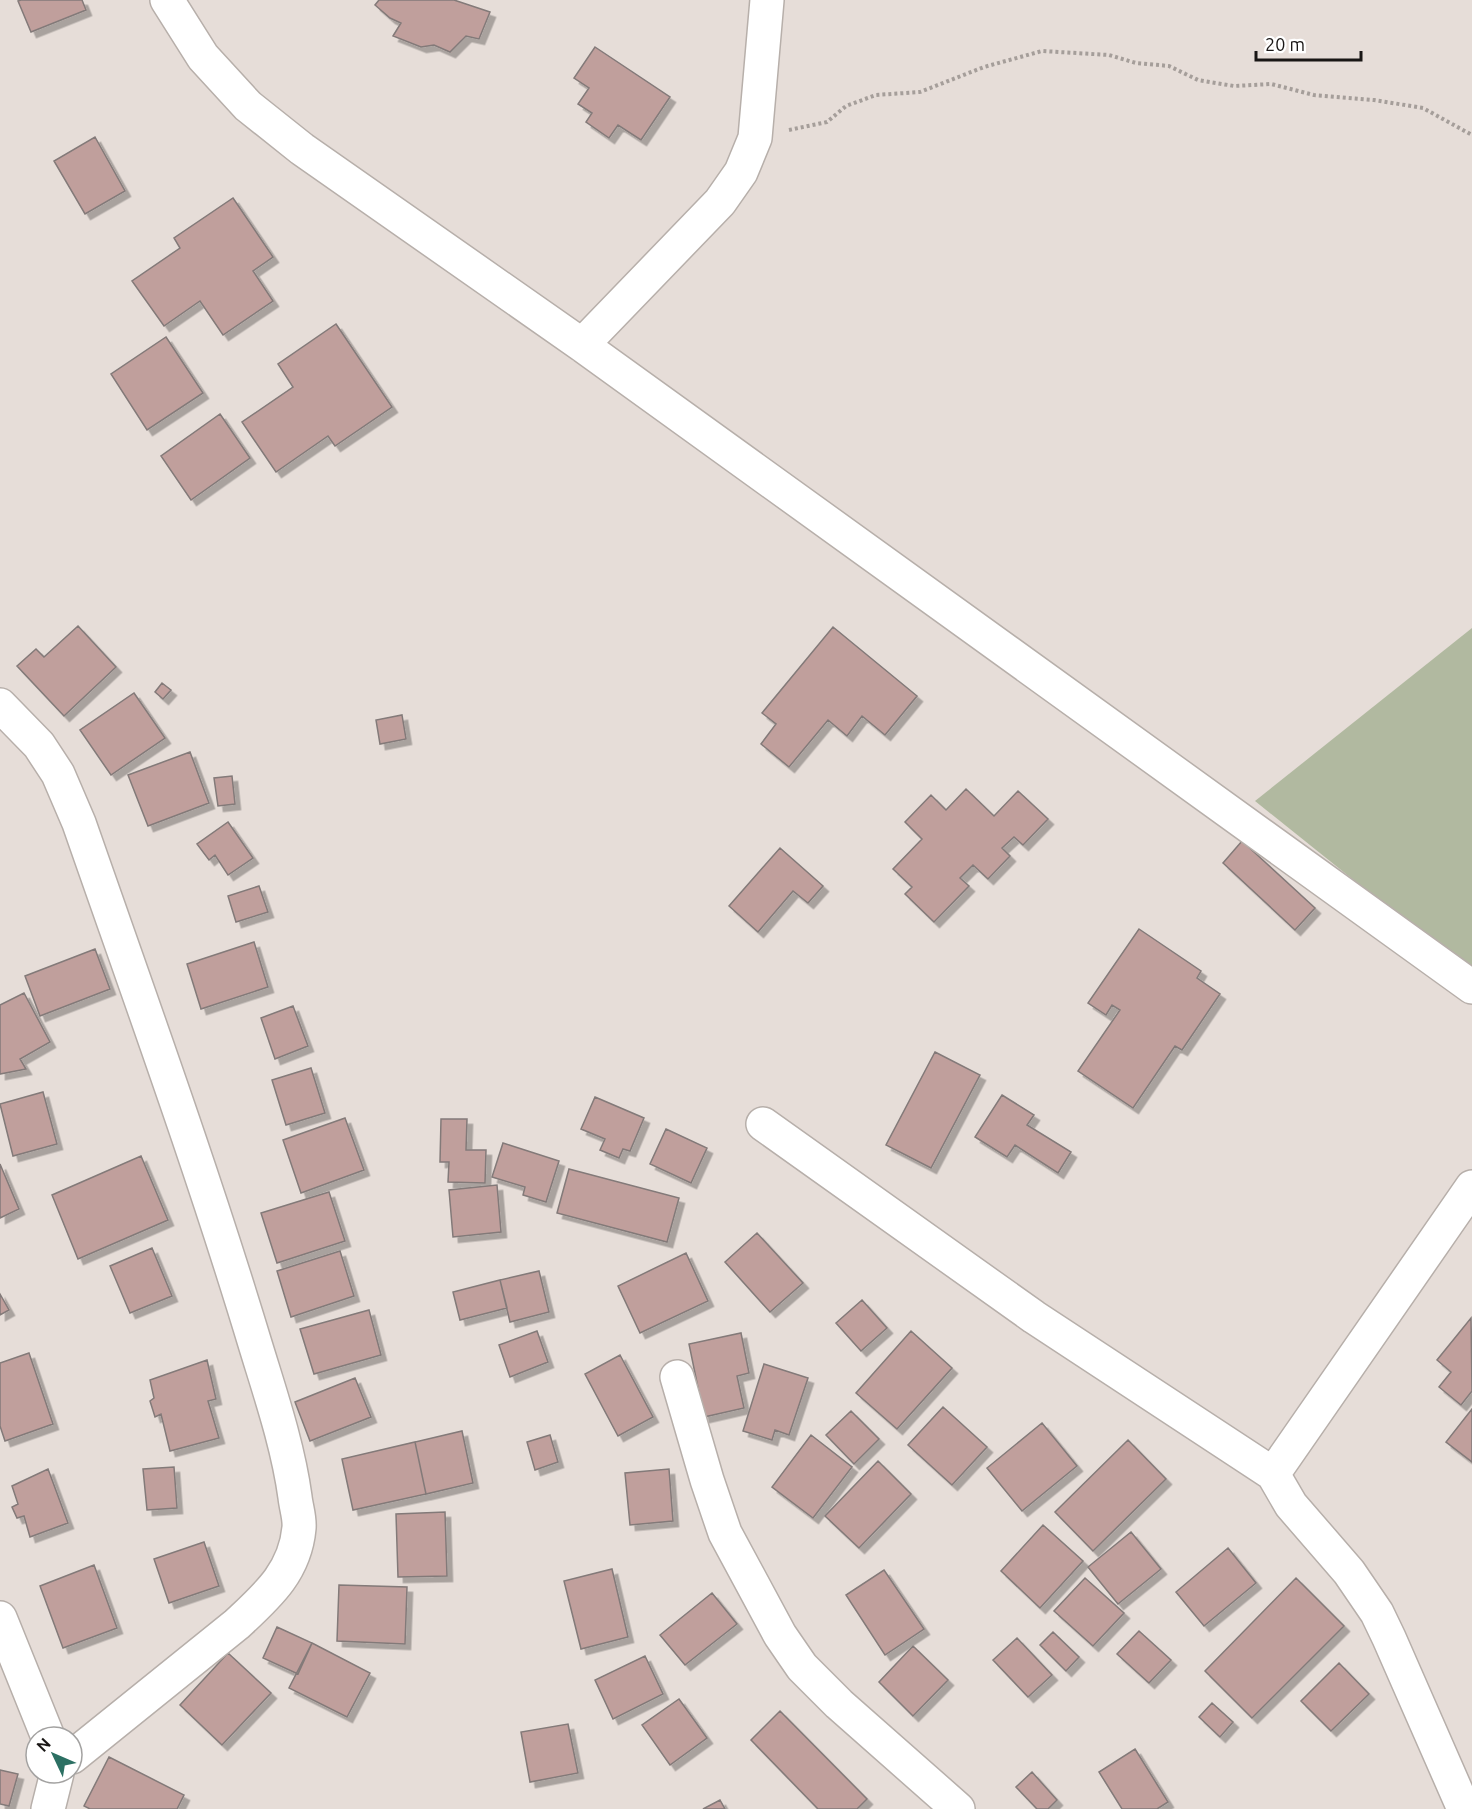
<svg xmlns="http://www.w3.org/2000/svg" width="1472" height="1809" font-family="Ubuntu,sans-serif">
  <defs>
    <filter id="shadow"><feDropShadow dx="5.5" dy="5.5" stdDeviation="0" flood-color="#0004"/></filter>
  </defs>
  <rect width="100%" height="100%" fill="#e6ddd8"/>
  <path fill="#b1b9a0" d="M1472,628v347l-217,-174z"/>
  <path fill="#c09f9c" stroke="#837a79" stroke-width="1.5" filter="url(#shadow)" d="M21,0h61l4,10 -55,22 -13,-31z
    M379,0h75l36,12 -11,27 -13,-3 -16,16 -16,-7 -13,2 -28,-11 8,-13 -11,-5 -15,-13z
    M595,47l75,50 -29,43 -23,-15 -9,13 -23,-16 6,-9 -14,-9 11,-16 -15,-10z
    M95,137l30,54 -40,23 -31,-53z
    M233,198l40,59 -20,14 20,30 -50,34 -23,-34 -36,25 -32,-45 48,-33 -6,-10z
    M336,324l56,83 -57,39 -7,-10 -52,36 -34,-50 51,-35 -15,-23z
    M166,337l37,56 -56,37 -36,-56z
    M220,414l30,44 -59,42 -30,-44z
    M78,626l38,41 -52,49 -47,-50 19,-17 8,8z
    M833,627l84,69 -32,39 -23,-19 -15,20 -19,-16 -39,47 -28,-23 15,-20 -14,-11z
    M162,683l9,7 -8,9 -8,-7z
    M134,693l31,45 -54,37 -31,-45z
    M402,715l4,24 -26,5 -4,-24z
    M190,752l19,51 -61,23 -20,-51z
    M232,776l3,28 -17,2 -4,-28z
    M966,789l28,27 24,-25 30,28 -25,26 -9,-8 -12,11 8,8 -22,23 -15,-14 -13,13 9,8 -35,36 -29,-28 7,-7 -19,-18 29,-30 -17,-17 26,-27 15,15z
    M228,822l25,36 -25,17 -13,-20 -6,5 -12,-16z
    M1242,841l73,67 -20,22 -72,-67z
    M780,848l43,38 -15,17 -15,-12 -35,41 -29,-26z
    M259,886l9,26 -32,10 -8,-26z
    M1139,929l62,42 -4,7 23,16 -38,56 -7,-4 -42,62 -55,-37 42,-61 -8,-5 -6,10 -18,-12z
    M254,942l14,45 -67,22 -14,-45z
    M95,949l15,40 -70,27 -15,-40z
    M24,993l26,49 -30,17 6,10 -26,5v-69z
    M293,1006l15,40 -33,13 -14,-41z
    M935,1052l45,23 -49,93 -45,-23z
    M311,1068l14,45 -39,12 -14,-45z
    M43,1092l14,52 -44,12 -13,-52z
    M1002,1095l32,20 -7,10 44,27 -13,21 -43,-28 -8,12 -32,-20z
    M595,1097l49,21 -14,33 -7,-2 -4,9 -19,-8 5,-11 -24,-10z
    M345,1118l19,52 -63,23 -18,-53z
    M441,1119h26l-1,31h20l-1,33 -37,-1 1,-20h-9z
    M666,1129l41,19 -16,35 -41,-19z
    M503,1143l56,18 -13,41 -23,-7 2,-8 -33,-10z
    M141,1156l27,64 -90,39 -26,-64z
    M0,1164l19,45 -19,9z
    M569,1169l110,29 -12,44 -110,-29z
    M497,1185l4,47 -48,5 -4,-47z
    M329,1192l16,49 -68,22 -16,-50z
    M757,1233l46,50 -33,29 -45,-50z
    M152,1248l20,48 -42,17 -20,-47z
    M340,1251l14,45 -63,21 -14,-46z
    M686,1253l22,48 -68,32 -22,-47z
    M539,1271l10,41 -39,10 -10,-42z
    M500,1280l7,28 -47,12 -7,-28z
    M0,1294l9,16 -9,5z
    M862,1300l25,28 -26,23 -25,-28z
    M369,1310l12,45 -67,19 -14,-45z
    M1471,1318l1,73 -11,14 -22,-18 12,-15 -14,-12z
    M537,1331l11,31 -38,15 -11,-32z
    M911,1331l41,37 -55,61 -41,-36z
    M741,1333l8,40 -12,3 7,32 -40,9 -15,-73z
    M29,1353l24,71 -48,17 -5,-15v-63z
    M620,1355l33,62 -35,19 -33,-62z
    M207,1360l9,39 -8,2 11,37 -49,13 -9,-37 -6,3 -5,-16 4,-3 -4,-18z
    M764,1364l44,14 -19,57 -14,-5 -3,10 -29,-9z
    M355,1378l16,39 -61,24 -15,-39z
    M943,1407l44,40 -35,38 -44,-40z
    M1472,1409v53l-26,-20z
    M851,1411l28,28 -25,25 -28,-29z
    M1042,1423l35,43 -55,45 -35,-43z
    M462,1431l11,52 -47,11 -11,-52z
    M550,1435l8,27 -23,8 -8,-28z
    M811,1435l41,32 -39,51 -41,-31z
    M1128,1440l38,39 -73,72 -38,-39z
    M415,1442l11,52 -73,16 -11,-51z
    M878,1461l33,33 -52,54 -34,-32z
    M174,1467l3,41 -30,2 -4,-41z
    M48,1469l20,54 -38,14 -6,-21 -7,2 -5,-11 6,-3 -6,-18z
    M669,1469l4,52 -43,4 -5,-52z
    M445,1512l2,64 -49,1 -2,-63z
    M1043,1525l40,36 -43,47 -39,-37z
    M1131,1532l30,37 -43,35 -30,-37z
    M204,1542l15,44 -50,17 -15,-44z
    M1228,1548l28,35 -52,43 -28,-34z
    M94,1565l23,63 -54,20 -23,-62z
    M612,1569l16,68 -47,12 -17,-68z
    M884,1570l40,59 -39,26 -39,-60z
    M1085,1578l39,35 -31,33 -39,-35z
    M1296,1578l48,48 -92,92 -47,-47z
    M339,1585l68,2 -2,57 -68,-3z
    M712,1593l25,31 -52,41 -25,-30z
    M277,1627l35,16 -14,31 -35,-16z
    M1139,1631l32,29 -22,23 -32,-29z
    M1053,1632l26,25 -13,14 -26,-26z
    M1017,1638l35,37 -24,22 -35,-37z
    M312,1643l58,30 -23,44 -58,-29z
    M913,1646l35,34 -35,36 -34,-34z
    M228,1653l43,40 -49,52 -42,-40z
    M645,1656l18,38 -50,25 -18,-39z
    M1339,1663l30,31 -38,37 -30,-30z
    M679,1699l28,39 -37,27 -28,-40z
    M1212,1703l21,19 -13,15 -21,-20z
    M780,1711l87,88 -10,10h-39l-67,-69z
    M568,1724l10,49 -48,9 -9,-50z
    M1135,1749l33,53 -11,7h-35l-23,-37z
    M109,1757l75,38 -7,14h-87l-6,-3z
    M0,1770l18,4 -9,32 -9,-2z
    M1032,1772l25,28 -9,9h-11l-21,-22z
    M720,1800l5,9h-22z"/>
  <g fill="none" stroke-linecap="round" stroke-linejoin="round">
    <defs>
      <path id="minor" d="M167,0l36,57 45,49 54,43 280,196 890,642
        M582,345l138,-143 21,-30 14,-34 12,-138
        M0,705l39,40 19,29 21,49c61,175 124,348 177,524 15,49 32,99 39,150 1,10 5,21 4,31 -4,44 -32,68 -62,96l-165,133
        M763,1124l271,193 239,157 18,31 58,67 28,41 12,25 75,171
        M677,1377l30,103 18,53 55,102 22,32 37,37 119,105
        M1273,1474l199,-287
        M0,1618l48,119
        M48,1809l9,-36"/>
    </defs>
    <use href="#minor" stroke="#b7afaa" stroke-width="36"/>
    <path stroke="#a59e9a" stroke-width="4" stroke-dasharray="3 3" stroke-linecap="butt" d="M789,130l38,-8 19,-16 30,-11 44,-3 64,-25 58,-16 67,4 27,8 33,3 29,14 36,6 37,-2 43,11 60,5 49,8 49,27"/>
    <use href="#minor" stroke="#fff" stroke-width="33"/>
  </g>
  <g transform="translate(54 1755) rotate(314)"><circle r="28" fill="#ffffff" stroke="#a3a2a1" stroke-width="1.5"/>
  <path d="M0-4.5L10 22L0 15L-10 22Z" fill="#2c7063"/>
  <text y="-9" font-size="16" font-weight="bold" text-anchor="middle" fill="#191615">N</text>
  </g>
  <path d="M1256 51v9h105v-9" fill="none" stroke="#191615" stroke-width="3"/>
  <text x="1265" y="51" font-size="18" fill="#191615" stroke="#ffffff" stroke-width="4.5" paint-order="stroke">20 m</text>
</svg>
